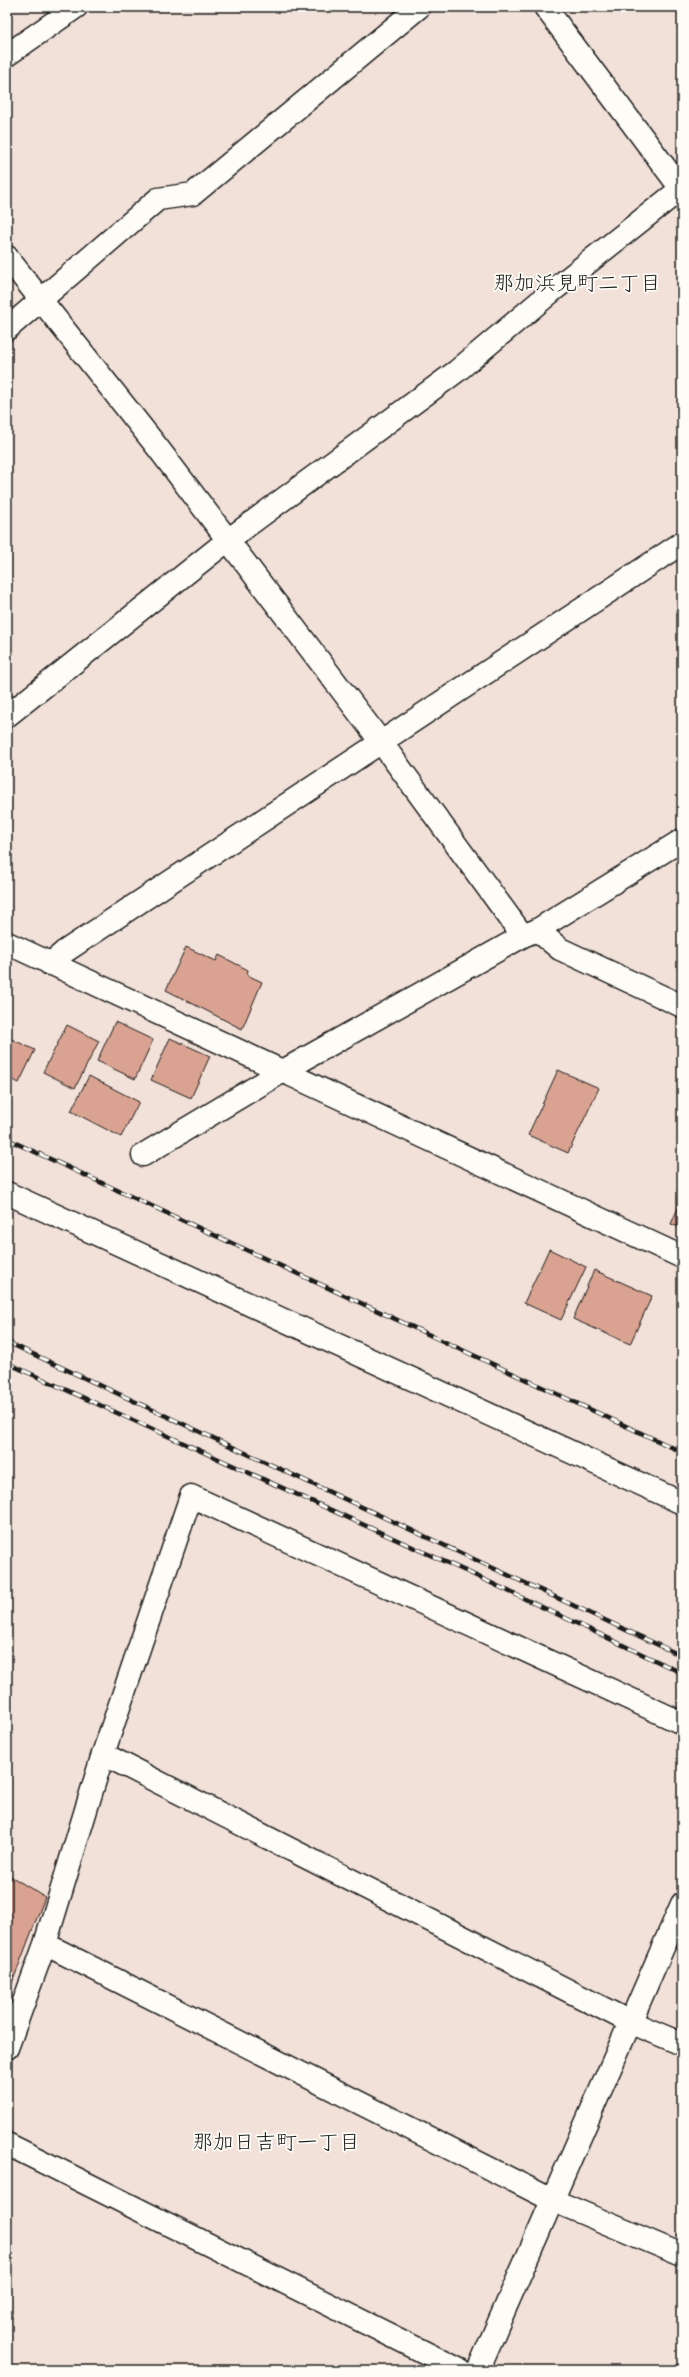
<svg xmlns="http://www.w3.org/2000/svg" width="689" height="2377" font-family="Caveat,'Klee One',sans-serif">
  <rect width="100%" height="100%" fill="#f2e1d8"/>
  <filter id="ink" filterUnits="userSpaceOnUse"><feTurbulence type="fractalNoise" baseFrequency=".025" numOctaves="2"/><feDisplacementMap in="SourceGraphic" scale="8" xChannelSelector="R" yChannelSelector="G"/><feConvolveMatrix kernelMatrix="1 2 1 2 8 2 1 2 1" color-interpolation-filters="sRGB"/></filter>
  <g filter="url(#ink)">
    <path fill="#d9a291" stroke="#1c1c1c" d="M186,947l30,14 3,-6 29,15 -1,5 15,7 -20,47 -76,-39z
      M115,1022l38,18 -18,39 -38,-18z
      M67,1025l32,16 -24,47 -32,-16z
      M7,1037l28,13 -16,33 -12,-6z
      M170,1038l40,18 -19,42 -40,-18z
      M558,1070l41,18 -31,65 -40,-18z
      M89,1076l50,26 -18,35 -50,-26z
      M682,1199v29l-11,-4z
      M549,1249l37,18 -25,53 -37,-17z
      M594,1270l58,26 -22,48 -57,-25z
      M7,1874l38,23 -38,99z"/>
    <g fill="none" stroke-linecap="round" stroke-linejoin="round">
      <defs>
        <path id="street" d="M545,7l137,183
          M7,55l69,-48
          M7,257l151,191 223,294 142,194
          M7,329l151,-130 35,-5 226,-187
          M7,716l221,-176 229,-169 94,-79 131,-104
          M537,930l23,19 122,57
          M7,943l675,314
          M50,964l14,-12 618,-409
          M143,1155l140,-84 240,-135 14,-6 145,-90
          M7,1193l675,310
          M103,1754l527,268 52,22
          M45,1944l507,256 130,55
          M7,2048l38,-104 58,-190 88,-258 491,227
          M7,2144l453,226
          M478,2370l204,-466"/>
      </defs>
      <use href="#street" stroke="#1c1c1c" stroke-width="25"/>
      <use href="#street" stroke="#fdfcf7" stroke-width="22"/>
      <defs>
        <path id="rail" d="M7,1139l675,313
          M7,1342l675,314
          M7,1363l465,211 210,99"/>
      </defs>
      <use href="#rail" stroke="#1c1c1c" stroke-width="4.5"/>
      <use href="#rail" stroke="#fdfcf7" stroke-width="3" stroke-dasharray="9" stroke-linecap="butt"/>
    </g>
  </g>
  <g text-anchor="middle" stroke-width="3.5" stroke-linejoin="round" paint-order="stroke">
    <g font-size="21" fill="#1c1c1c" stroke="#fdfcf7">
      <text x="577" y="290">那加浜見町二丁目</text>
      <text x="276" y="2149">那加日吉町一丁目</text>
    </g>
  </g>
  <rect width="689" height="2377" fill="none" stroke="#fdfcf7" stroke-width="24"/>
  <rect x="12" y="12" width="665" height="2353" fill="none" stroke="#1c1c1c" stroke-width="1.5" filter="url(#ink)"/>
</svg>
